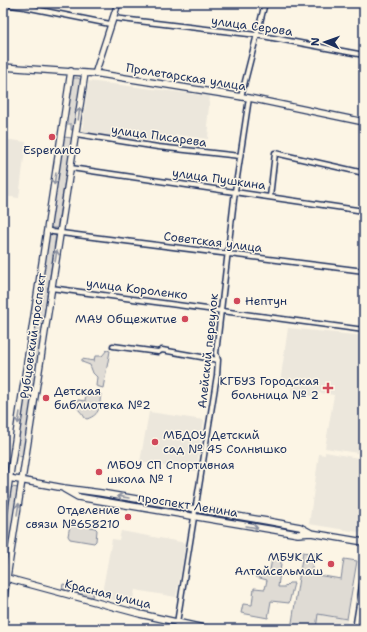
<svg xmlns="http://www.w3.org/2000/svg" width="367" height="632" font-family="'Shantell Sans',sans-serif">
  <rect width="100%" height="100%" fill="#fcf5e5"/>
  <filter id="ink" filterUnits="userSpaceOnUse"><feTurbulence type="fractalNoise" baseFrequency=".025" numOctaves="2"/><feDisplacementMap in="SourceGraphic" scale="8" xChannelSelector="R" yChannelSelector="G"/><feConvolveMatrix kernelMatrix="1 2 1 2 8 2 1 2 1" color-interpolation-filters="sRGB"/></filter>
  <g filter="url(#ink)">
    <path fill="#ece7dc" d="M88,81l122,15 -3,30 2,1 -1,12 -32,-4 -1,9 -93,-11z
      M3,139l23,3 -7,56 -16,-2z
      M288,328l76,8v118l-39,-6 9,-53 -20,-3 -2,4 -21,-3v-9l-11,-1z
      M149,412l55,8 -8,51 -56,-9z
      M325,452l39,7v74l-55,-9 10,-70 6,1z
      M121,531l65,12 -10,54 -41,-7 -3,13 -31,-5 11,-59 7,1z
      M318,614l29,5 -1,10h-30z"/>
    <path fill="#dfdbd4" stroke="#7d8599" d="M72,78h6l3,2 -7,47 -2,3h-1v-6h-6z
      M64,137l8,1 -15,90h-5l-2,-2z
      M48,234l8,1 -23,156 -8,-1z
      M107,350l3,1 -7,37 -7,-2 1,-9 -4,-4 -3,-8 -8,-3v-3l12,2 1,-5h7z
      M86,392l15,2c-2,13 0,20 -14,25l-2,-1c-3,-6 -8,-8 -9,-14l2,-4 7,1z
      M24,395l9,2 -9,60 -9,-2z
      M11,487l8,1 -13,83h-3v-29z
      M74,491l114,18 -1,4 -111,-19z
      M198,511l104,19 -1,2 -104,-16z
      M73,524l22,4 2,2 -1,11 -2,2 -24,-4 -2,-3 2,-11z
      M303,552l11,2 -3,20 30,5 3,-20 13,2 -10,58 -29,-5 -2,15h-25z
      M273,554l9,2 -4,31h7l4,-4h5l-5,20 -18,-2 -3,17 -27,-5 2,-9 9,1 2,-17 11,1 2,-9 -11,-3v-4l13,2z
      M63,584l31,7 -2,6 -30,-8z"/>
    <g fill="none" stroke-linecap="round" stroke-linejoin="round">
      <defs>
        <path id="street" d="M3,4l22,3 85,17
          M113,18l144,17 107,20
          M241,97l24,-94
          M76,134l82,13 82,9
          M71,168l293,43
          M270,197l5,-44 89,20
          M47,230l6,2 311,39
          M51,288l313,42
          M113,346l45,6 4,-2 56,10
          M23,393l12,1
          M176,629l41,-254 1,-15 -2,-7 19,-162 14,-93
          M355,629l9,-56"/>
        <path id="secondary" d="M3,67l97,7 149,24 115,24
          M95,74l23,-71
          M3,477l61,11 37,5 166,28 33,6 11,6
          M64,489l14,8 220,37 13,-1 53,9
          M3,521l68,-450
          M3,577l137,37 68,15
          M3,603l82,-530"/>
      </defs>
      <use href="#street" stroke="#1b2f5e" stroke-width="7"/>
      <use href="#secondary" stroke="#1b2f5e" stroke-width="8"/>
      <use href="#street" stroke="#fcf5e5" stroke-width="4"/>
      <use href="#secondary" stroke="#fcf5e5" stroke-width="5.5"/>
    </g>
    <defs><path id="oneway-shaft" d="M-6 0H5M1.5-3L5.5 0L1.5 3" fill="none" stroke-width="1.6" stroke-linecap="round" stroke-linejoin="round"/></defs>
    <g stroke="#8c92a2">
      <use href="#oneway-shaft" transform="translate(79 114) rotate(-82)"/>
      <use href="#oneway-shaft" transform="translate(55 179) rotate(99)"/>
      <use href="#oneway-shaft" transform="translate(56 256) rotate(-81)"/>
      <use href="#oneway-shaft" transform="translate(19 418) rotate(99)"/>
      <use href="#oneway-shaft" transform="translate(123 497) rotate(-170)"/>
      <use href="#oneway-shaft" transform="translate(18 509) rotate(-81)"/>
      <use href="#oneway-shaft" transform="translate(252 527) rotate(9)"/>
    </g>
  </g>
  <g fill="#d1495b" stroke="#fcf5e5" stroke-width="1.5">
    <circle cx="52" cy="137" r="4"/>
    <circle cx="237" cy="301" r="4"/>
    <circle cx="185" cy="319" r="4"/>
    <path d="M326 382h4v4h4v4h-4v4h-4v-4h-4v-4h4z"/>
    <circle cx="46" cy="398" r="4"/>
    <circle cx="155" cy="442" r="4"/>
    <circle cx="99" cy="472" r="4"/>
    <circle cx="128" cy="517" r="4"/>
    <circle cx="331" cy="564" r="4"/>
  </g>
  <g text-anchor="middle" stroke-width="3" stroke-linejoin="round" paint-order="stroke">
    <g font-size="12" fill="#1b2f5e" stroke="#fcf5e5">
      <text transform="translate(252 26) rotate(8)" y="4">улица Серова</text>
      <text transform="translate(186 77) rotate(9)" y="4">Пролетарская улица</text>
      <text transform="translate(159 136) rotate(8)" y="4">улица Писарева</text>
      <text transform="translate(219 179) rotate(8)" y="4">улица Пушкина</text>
      <text transform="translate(213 242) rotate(7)" y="4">Советская улица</text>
      <text transform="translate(137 289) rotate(7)" y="4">улица Короленко</text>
      <text transform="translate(33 336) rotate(-82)" y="4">Рубцовский проспект</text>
      <text transform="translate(208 351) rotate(-84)" y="4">Алейский переулок</text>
      <text transform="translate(188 505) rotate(9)" y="4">проспект Ленина</text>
      <text transform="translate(108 594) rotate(14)" y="4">Красная улица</text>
    </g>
    <g font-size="12" fill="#1b2f5e" stroke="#fcf5e5" text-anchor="start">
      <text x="52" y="154" text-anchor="middle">Esperanto</text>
      <text x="245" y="305">Нептун</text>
      <text x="177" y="323" text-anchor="end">МАУ Общежитие</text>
      <text x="319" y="385" text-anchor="end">КГБУЗ Городская<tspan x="319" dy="14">больница № 2</tspan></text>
      <text x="54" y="395">Детская<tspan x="54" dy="14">библиотека №2</tspan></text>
      <text x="163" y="439">МБДОУ Детский<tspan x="163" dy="14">сад № 45 Солнышко</tspan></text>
      <text x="107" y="469">МБОУ СП Спортивная<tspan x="107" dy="14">школа № 1</tspan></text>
      <text x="120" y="514" text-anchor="end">Отделение<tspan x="120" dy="14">связи №658210</tspan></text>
      <text x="323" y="561" text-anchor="end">МБУК ДК<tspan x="323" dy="14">Алтайсельмаш</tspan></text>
    </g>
  </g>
  <rect width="367" height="632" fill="none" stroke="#fcf5e5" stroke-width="16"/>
  <rect x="8" y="8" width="351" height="616" fill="none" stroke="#1b2f5e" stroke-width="1.5" filter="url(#ink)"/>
  <g transform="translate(325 42) rotate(272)" stroke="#fcf5e5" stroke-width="3" paint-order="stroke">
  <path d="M0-3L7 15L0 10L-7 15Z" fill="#1b2f5e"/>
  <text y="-6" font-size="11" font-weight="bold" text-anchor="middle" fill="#1b2f5e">N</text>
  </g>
</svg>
